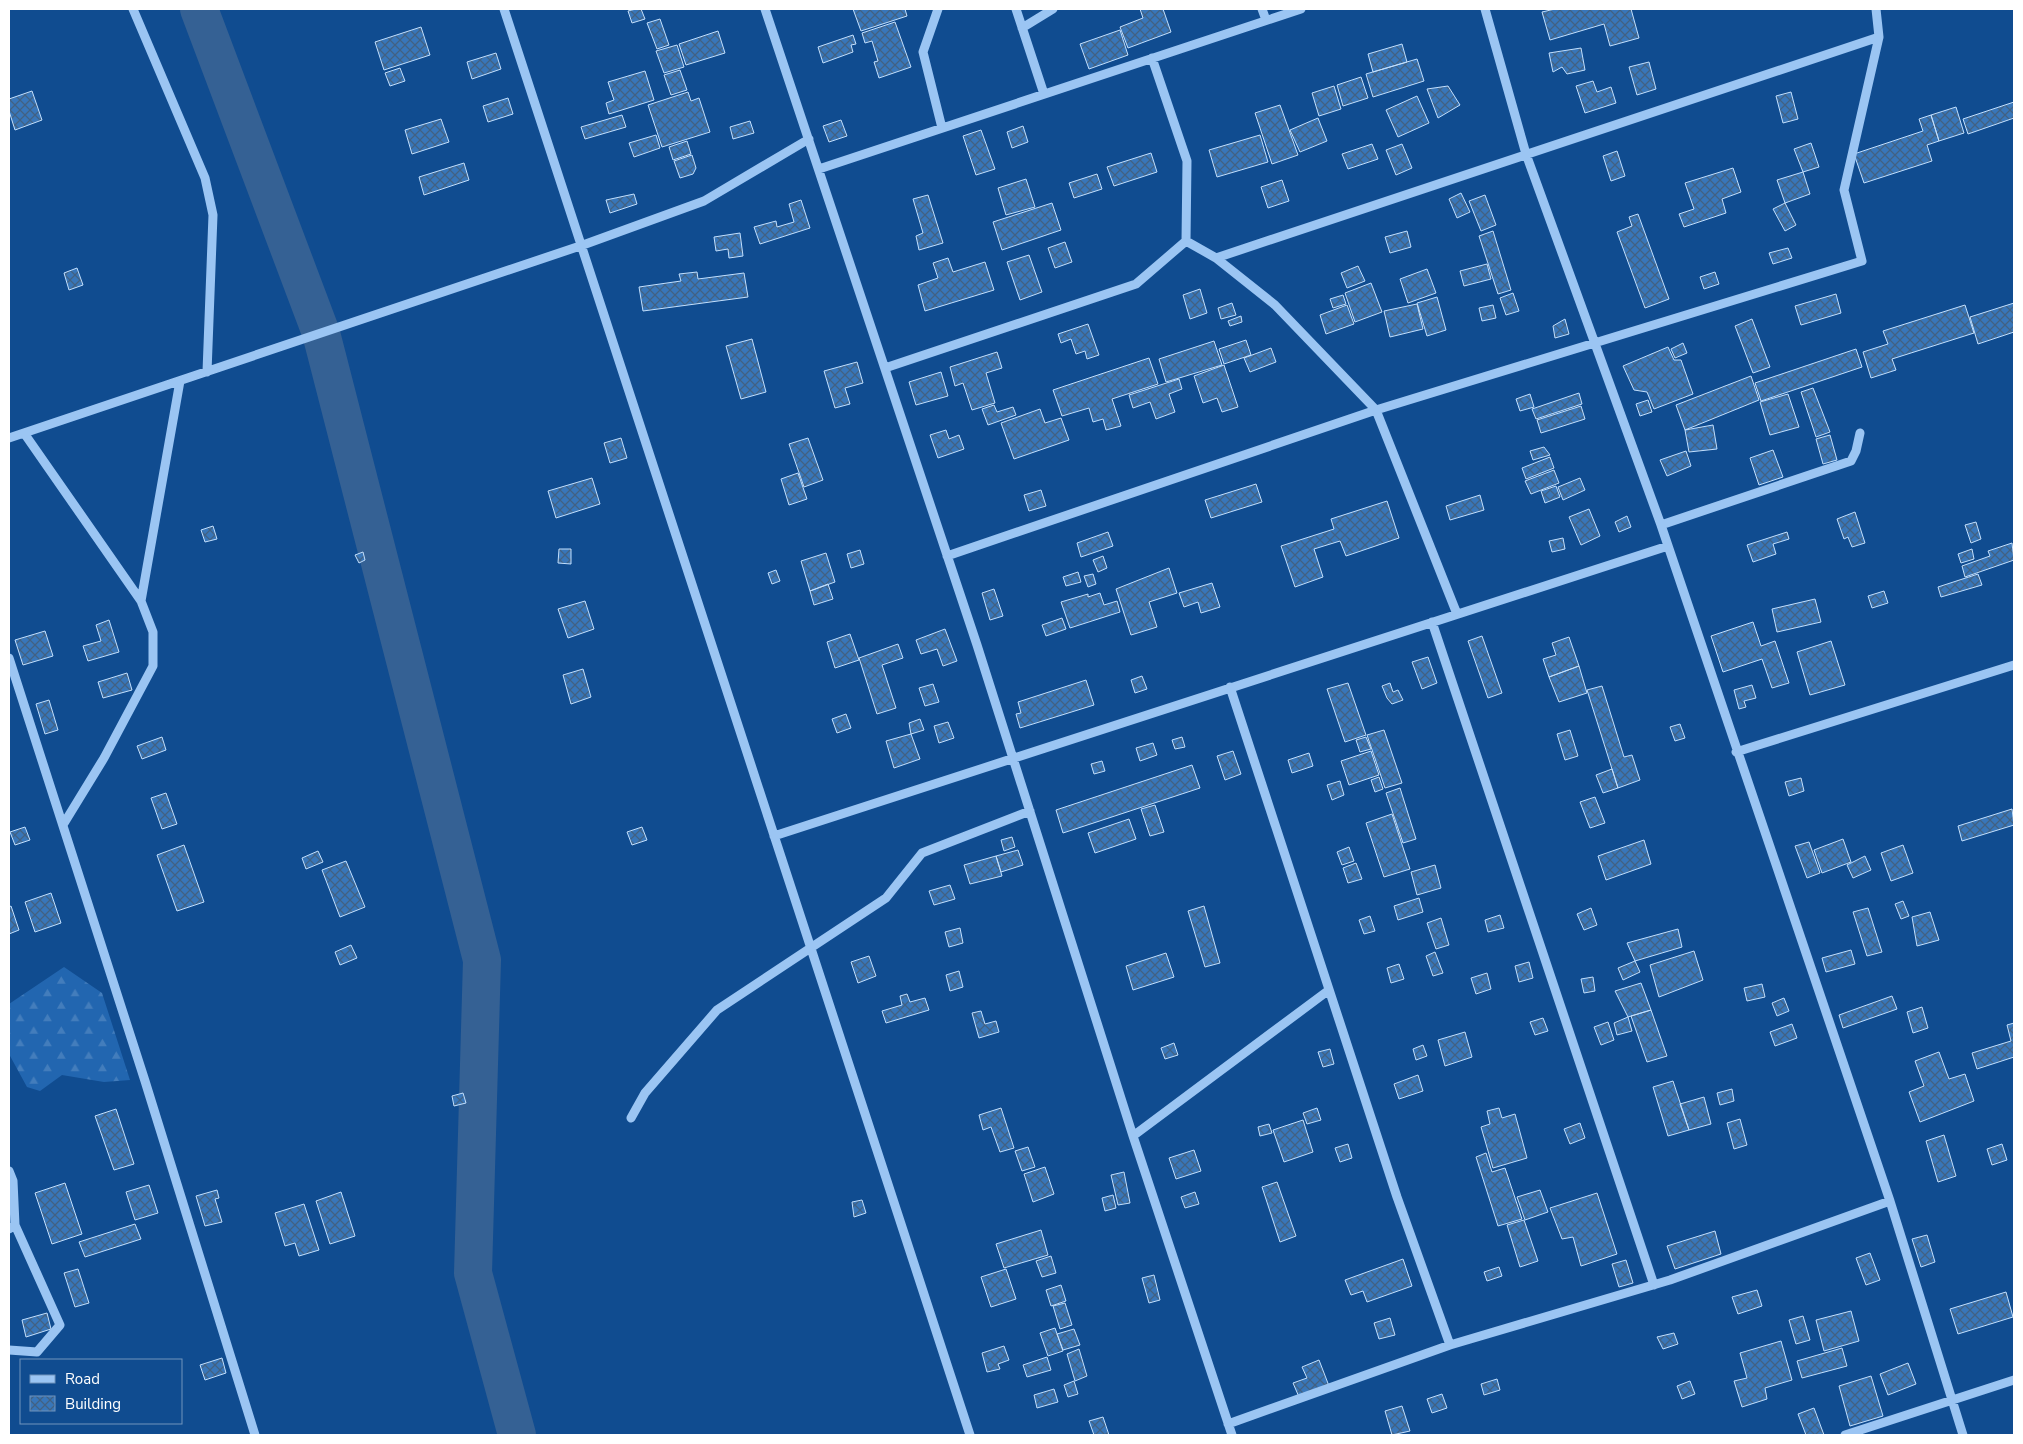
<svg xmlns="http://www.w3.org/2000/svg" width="2023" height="1444" font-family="'Nunito Sans',sans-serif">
  <defs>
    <pattern id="forest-firs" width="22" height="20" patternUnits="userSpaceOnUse" patternTransform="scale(1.25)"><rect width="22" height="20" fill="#2266b0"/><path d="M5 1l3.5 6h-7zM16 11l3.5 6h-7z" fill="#437dbc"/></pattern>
    <pattern id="building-cross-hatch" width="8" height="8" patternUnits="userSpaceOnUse" patternTransform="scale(1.25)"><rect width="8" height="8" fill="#3876b9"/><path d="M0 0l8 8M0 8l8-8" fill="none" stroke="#426182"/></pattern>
  </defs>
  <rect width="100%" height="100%" fill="#104c90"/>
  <path fill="url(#forest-firs)" d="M64,967l38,26 28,87 -26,2 -42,-7 -22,16 -13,-4 -18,-33v-50z"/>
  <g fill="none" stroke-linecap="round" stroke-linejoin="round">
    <path stroke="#356194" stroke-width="38" d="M199,9l122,324 161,627 -9,313 44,162"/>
  </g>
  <path fill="url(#building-cross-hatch)" stroke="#c2dffd" d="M636,9h5l4,10 -13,4 -4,-12z
    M853,9h52l2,7 -46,15z
    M1140,9h23l8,23 -43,16 -8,-21 23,-9z
    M1555,9h76l8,29 -29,8 -6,-22 -54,16 -8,-28z
    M660,19l9,26 -12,4 -10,-26z
    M895,22l16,45 -32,11 -5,-16 4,-1 -6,-20 -7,2 -3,-10z
    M421,27l9,28 -46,15 -9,-28z
    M1120,30l8,25 -39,14 -9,-25z
    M718,31l7,22 -39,12 -7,-21z
    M853,35l3,9 -5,1 2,7 -30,11 -5,-16z
    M1402,44l5,18 -34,10 -5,-18z
    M677,45l7,22 -20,6 -8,-22z
    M1581,48l4,22 -18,4 -5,-7 -9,5 -4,-19z
    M496,53l5,16 -29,10 -5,-17z
    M1417,59l7,22 -51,16 -7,-23z
    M1649,62l7,27 -19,6 -8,-28z
    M400,68l5,13 -15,5 -5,-13z
    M680,70l7,20 -16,5 -7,-20z
    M645,71l9,29 -45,14 -3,-11 8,-3 -6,-18z
    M1361,77l7,21 -25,8 -6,-21z
    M1593,81l4,11 14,-5 5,16 -31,10 -9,-27z
    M1334,86l7,23 -22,7 -7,-23z
    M1448,86l12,19 -22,13 -11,-29z
    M32,91l10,29 -27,10 -6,-19v-12z
    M688,92l3,9 8,-3 11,34 -48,15 -14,-42z
    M1791,92l7,27 -15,4 -7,-27z
    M1417,96l12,27 -31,14 -12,-27z
    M508,98l5,16 -25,8 -5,-16z
    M2014,102v16l-46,16 -5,-15z
    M1280,105l18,50 -26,9 -17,-51z
    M1956,107l8,26 -25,8 -8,-26z
    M622,115l4,12 -41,12 -4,-12z
    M1931,115l8,26 -12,4 5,16 -68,22 -10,-29 69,-23 -4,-12z
    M1318,118l9,23 -27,11 -10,-22z
    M441,119l8,23 -37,12 -7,-24z
    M841,120l6,16 -18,6 -6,-16z
    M750,121l4,12 -21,6 -3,-12z
    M1023,126l5,16 -16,6 -5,-16z
    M981,130l14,39 -19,6 -13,-39z
    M656,135l4,13 -26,9 -5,-14z
    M1260,135l8,27 -51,15 -8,-27z
    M687,141l4,13 -18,6 -4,-13z
    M1811,143l8,24 -16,5 -9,-23z
    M1372,144l6,15 -30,10 -6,-15z
    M1402,144l10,24 -16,7 -10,-25z
    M1617,151l8,25 -14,5 -8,-25z
    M1151,153l6,19 -43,14 -7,-19z
    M692,155l4,13 -3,6 -13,4 -6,-17z
    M464,163l5,17 -45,15 -5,-18z
    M1733,168l8,24 -19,7 4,14 -42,14 -5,-13 15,-5 -9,-26z
    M1803,172l7,22 -25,9 -8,-23z
    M1097,174l5,15 -28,9 -5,-15z
    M1026,179l9,28 -29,8 -8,-27z
    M1282,180l7,21 -21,7 -7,-21z
    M1461,193l9,19 -13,6 -8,-19z
    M634,194l3,10 -27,9 -4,-13z
    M928,195l15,48 -24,7 -3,-14 7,-3 -10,-34z
    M1485,195l11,30 -15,6 -12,-30z
    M801,200l9,28 -50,16 -6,-17 22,-6 1,6 17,-5 -5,-18z
    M1052,203l9,27 -59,20 -9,-28z
    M1785,203l11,22 -11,6 -12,-22z
    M1638,214l31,85 -24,9 -28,-76 15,-6 -3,-9z
    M1407,231l4,16 -21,6 -5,-16z
    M1493,231l18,59 -13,4 -19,-58z
    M740,233l3,23 -14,2 -1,-9 -12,2 -2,-14z
    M1065,242l7,20 -17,6 -7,-20z
    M1788,248l4,10 -19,6 -4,-11z
    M1029,255l13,37 -22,8 -13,-38z
    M948,258l5,14 32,-10 9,28 -69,21 -7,-26 20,-7 -5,-15z
    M1487,264l4,15 -27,7 -4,-15z
    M1358,266l7,15 -18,7 -6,-15z
    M77,268l6,17 -14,5 -5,-17z
    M1427,269l9,24 -28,10 -8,-24z
    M697,272l1,7 46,-6 4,24 -105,14 -4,-24 42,-6 -2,-7z
    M1715,272l4,12 -15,5 -4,-12z
    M1371,283l11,29 -27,10 -10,-29z
    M1200,289l7,24 -17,6 -7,-24z
    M1513,293l6,18 -13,4 -6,-17z
    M1836,294l5,19 -40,12 -6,-19z
    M1343,295l3,9 -13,4 -3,-9z
    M1437,297l9,33 -19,6 -10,-33z
    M1232,303l4,12 -15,4 -3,-11z
    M2014,303v29l-36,12 -8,-27z
    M1417,304l6,25 -33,8 -6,-26z
    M1347,305l7,19 -28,10 -6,-19z
    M1493,305l3,13 -14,3 -3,-13z
    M1965,305l9,28 -82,26 4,11 -25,8 -8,-26 25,-8 -5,-13z
    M1241,316l1,6 -12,4 -2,-5z
    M1565,319l4,15 -14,4 -2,-12z
    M1752,319l18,48 -17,6 -18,-47z
    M1088,324l11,31 -12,4 -2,-8 -9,3 -5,-15 -10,4 -3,-9z
    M752,339l14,53 -25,7 -15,-53z
    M1246,340l5,15 -27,9 -5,-15z
    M1214,341l8,24 -56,17 -7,-23z
    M1683,343l4,10 -12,5 -4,-9z
    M1668,347l6,13h7l12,34 -39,15 -7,-17 -13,-2 -11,-24z
    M1271,348l5,14 -26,10 -6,-14z
    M1856,349l6,18 -101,34 -6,-18z
    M997,352l5,16 -16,5 9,30 -23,7 -9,-27 -8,3 -5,-19z
    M1149,358l9,26 -46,15 9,27 -15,4 -3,-11 -10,3 -4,-14 -27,8 -9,-26z
    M857,362l6,21 -18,5 5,16 -15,4 -11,-37z
    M1224,365l14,42 -16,5 -5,-14 -14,5 -9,-27z
    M941,372l7,24 -32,9 -7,-23z
    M1751,376l8,24 -74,30 -9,-25z
    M1179,379l3,10 -13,5 6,18 -19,7 -6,-17 -17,6 -4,-13z
    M1813,388l17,44 -14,5 -15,-45z
    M1579,393l3,11 -46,15 -4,-10z
    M1530,394l4,13 -14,4 -4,-12z
    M1788,394l11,33 -29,8 -10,-33z
    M1648,400l4,12 -12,4 -4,-12z
    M994,405l3,7 16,-5 3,8 -28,10 -6,-16z
    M1581,406l4,13 -44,14 -4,-13z
    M1040,409l5,14 16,-5 8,22 -55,19 -13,-36z
    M1713,425l4,24 -28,3 -4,-22z
    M946,430l3,9 10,-4 5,14 -26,9 -8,-23z
    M1830,435l7,25 -14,4 -7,-25z
    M621,438l6,20 -17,5 -6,-20z
    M808,438l15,42 -19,7 -15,-43z
    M1544,447l6,8 -17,5 -3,-9z
    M1773,450l10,27 -24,8 -9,-27z
    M1686,451l5,15 -24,10 -7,-16z
    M1550,457l4,11 -28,11 -4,-11z
    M1554,470l5,13 -28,11 -6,-13z
    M798,473l9,26 -18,6 -8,-26z
    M592,478l8,26 -44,14 -8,-27z
    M1580,478l5,12 -22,10 -5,-13z
    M1256,484l6,18 -51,16 -6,-18z
    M1556,486l4,11 -15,6 -4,-12z
    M1041,490l5,16 -17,5 -5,-16z
    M1480,495l4,15 -34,10 -4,-14z
    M1387,501l12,37 -53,18 -6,-15 -26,8 9,28 -28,10 -14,-41 53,-17 -3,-10z
    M1589,509l11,27 -19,9 -12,-28z
    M1855,512l10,31 -13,4 -4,-10 -4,2 -7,-20z
    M1627,516l4,11 -12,5 -4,-10z
    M1976,522l5,17 -10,4 -6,-18z
    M213,526l4,13 -12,3 -4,-12z
    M1108,532l5,14 -32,11 -4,-14z
    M1787,532l2,7 -16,5 3,10 -23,8 -6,-17z
    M1563,538l2,11 -13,3 -3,-11z
    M2012,543l2,17 -49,17 -3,-11 28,-10 -2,-5z
    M559,549h12v15l-13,-1z
    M1972,549l2,10 -13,4 -3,-9z
    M860,550l4,14 -13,4 -4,-14z
    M363,552l2,8 -6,3 -4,-8z
    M826,553l9,29 -25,9 -9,-30z
    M1103,556l4,12 -9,4 -5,-12z
    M1169,568l8,25 -28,9 8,25 -26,8 -15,-46z
    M776,570l4,11 -8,3 -4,-11z
    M1078,572l3,10 -15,4 -3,-9z
    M1093,574l3,10 -8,3 -4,-11z
    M1978,574l4,11 -41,12 -3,-10z
    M1212,583l8,24 -19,6 -3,-11 -14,5 -5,-14z
    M828,584l5,15 -19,6 -4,-14z
    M994,589l9,27 -13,4 -8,-27z
    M1884,591l4,12 -16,5 -4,-12z
    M1100,593l4,12 13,-4 3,11 -50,16 -9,-26 27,-8v3z
    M1815,599l6,23 -44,10 -5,-23z
    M585,601l9,28 -26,9 -10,-29z
    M1062,618l4,11 -20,7 -4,-11z
    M109,620l10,32 -31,9 -5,-15 18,-5 -5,-16z
    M1753,622l8,24 14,-5 14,42 -17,5 -10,-29 -39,13 -12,-36z
    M945,629l12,32 -14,5 -6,-17 -16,5 -5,-14z
    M45,631l8,25 -30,9 -8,-25z
    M850,634l9,26 -24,8 -8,-26z
    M1482,636l20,57 -14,5 -20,-57z
    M1569,637l10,29 -30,11 -6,-18 13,-4 -4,-12z
    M1831,641l14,44 -35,10 -13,-43z
    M898,644l5,14 -21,7 14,43 -19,6 -18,-56z
    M1428,657l9,26 -15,6 -10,-27z
    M1579,666l8,27 -28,9 -10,-25z
    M583,669l8,28 -20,7 -8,-29z
    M127,673l5,17 -29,8 -5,-16z
    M1142,676l5,13 -12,4 -4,-13z
    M1086,680l8,25 -74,23 -4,-14 5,-1 -3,-11z
    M1348,683l18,52 -21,7 -18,-53z
    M1390,683l3,9 5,-2 5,10 -11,4 -5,-6 -5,-12z
    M933,684l6,18 -14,4 -6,-18z
    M1752,685l4,13 -12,3 2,6 -7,2 -5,-19z
    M1602,686l22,71 8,-2 8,25 -22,8 -31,-98z
    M49,700l9,30 -13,4 -9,-30z
    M846,714l5,14 -14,5 -5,-14z
    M920,719l4,11 -13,4 -2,-11z
    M948,722l6,16 -15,5 -5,-17z
    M1680,724l5,14 -10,3 -5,-14z
    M1384,730l18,53 -17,5 -18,-53z
    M1570,730l8,26 -13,4 -8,-26z
    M911,734l9,25 -26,9 -8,-27z
    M162,737l4,13 -24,9 -5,-13z
    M1182,737l3,10 -10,2 -3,-9z
    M1366,737l5,12 -11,3 -4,-12z
    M1153,743l4,12 -17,6 -4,-13z
    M1233,751l8,23 -16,6 -8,-24z
    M1371,751l8,24 -30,10 -8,-24z
    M1309,753l4,13 -21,7 -4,-13z
    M1102,761l3,10 -11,3 -3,-10z
    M1192,765l8,23 -137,45 -7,-23z
    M1612,769l6,19 -15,5 -7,-18z
    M1379,777l4,12 -8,3 -4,-12z
    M1801,778l3,13 -15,5 -4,-14z
    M1340,781l4,14 -12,5 -5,-15z
    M1400,788l16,51 -13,4 -17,-50z
    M166,793l11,31 -15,5 -11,-31z
    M1595,797l10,26 -15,5 -10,-26z
    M1155,805l9,27 -14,4 -9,-27z
    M2012,809l2,16 -52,16 -4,-15z
    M1392,814l18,55 -26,8 -18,-54z
    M1129,819l7,20 -41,14 -7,-20z
    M25,827l5,13 -15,5 -5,-13z
    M642,827l5,13 -15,5 -5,-13z
    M1012,837l3,10 -11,4 -3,-11z
    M1843,839l8,23 -29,11 -8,-23z
    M1644,840l7,24 -45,16 -8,-24z
    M1809,842l11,31 -13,5 -12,-32z
    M184,845l20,57 -27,9 -20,-56z
    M1903,845l10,28 -22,8 -10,-28z
    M1349,847l5,14 -12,4 -5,-13z
    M1018,850l5,15 -22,7 -5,-16z
    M318,851l5,11 -17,7 -4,-11z
    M996,856l6,20 -32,8 -6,-19z
    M1865,856l6,14 -18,8 -6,-13z
    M346,861l19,46 -25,10 -18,-47z
    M1356,863l6,16 -14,4 -5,-15z
    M1435,865l6,23 -24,7 -6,-23z
    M950,885l5,14 -21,6 -5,-14z
    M51,893l10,30 -26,9 -10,-30z
    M1419,898l4,14 -25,8 -4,-14z
    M1903,901l6,15 -8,3 -6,-15z
    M11,906l8,24 -10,4v-27z
    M1204,906l16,57 -15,4 -17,-56z
    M1591,908l6,17 -13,5 -7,-16z
    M1868,908l14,44 -15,4 -14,-44z
    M1930,912l9,28 -22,6 -5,-29z
    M1500,915l4,13 -16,4 -3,-12z
    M1370,916l5,15 -11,3 -5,-14z
    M1441,918l8,27 -13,4 -9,-26z
    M960,928l3,15 -14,4 -4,-15z
    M1678,929l4,18 -47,14 -8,-18z
    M351,945l6,13 -17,7 -5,-13z
    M1851,950l4,14 -29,8 -4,-14z
    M1694,951l9,29 -44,17 -9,-32z
    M1435,952l8,21 -10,3 -7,-20z
    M1166,953l8,24 -41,13 -7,-24z
    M869,956l7,20 -18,7 -7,-21z
    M1635,961l5,11 -17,8 -5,-12z
    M1529,962l4,16 -14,4 -4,-16z
    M1399,964l5,15 -13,4 -4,-15z
    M959,971l4,16 -13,4 -4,-16z
    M1487,973l4,16 -15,5 -5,-16z
    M1593,977l2,14 -11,2 -3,-14z
    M1641,983l10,27 -23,7 -13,-26z
    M1762,984l3,13 -18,4 -3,-13z
    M907,994l3,8 15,-4 4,12 -43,13 -4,-12 20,-6 -2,-9z
    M1892,996l5,13 -54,19 -4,-13z
    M1784,998l5,13 -12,5 -5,-13z
    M1922,1007l6,21 -15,5 -6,-21z
    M1651,1010l16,46 -20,6 -16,-46z
    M981,1011l4,13 11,-3 3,11 -20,6 -7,-25z
    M1628,1017l4,14 -15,4 -3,-12z
    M1543,1018l5,13 -13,4 -5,-13z
    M1608,1022l6,18 -13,5 -7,-18z
    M2014,1023v34l-37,12 -5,-16 39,-12 -4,-16z
    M1792,1024l5,14 -22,8 -5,-14z
    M1465,1032l7,25 -27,9 -7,-26z
    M1174,1043l4,12 -13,4 -4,-11z
    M1423,1045l4,11 -11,4 -3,-11z
    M1330,1049l4,15 -11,3 -5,-15z
    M1939,1052l10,27 16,-5 9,27 -54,21 -11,-30 15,-6 -9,-25z
    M1418,1075l5,16 -24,8 -5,-15z
    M1673,1081l16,49 -21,6 -15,-49z
    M1732,1089l2,12 -14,4 -3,-12z
    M463,1093l3,10 -12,3 -2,-10z
    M1704,1097l7,27 -22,6 -9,-26z
    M1001,1108l13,40 -14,4 -9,-25 -8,3 -4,-15z
    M1317,1108l4,12 -14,4 -4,-11z
    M1499,1108l3,10 13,-4 12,44 -34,10 -12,-41 9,-3 -3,-13z
    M116,1109l18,55 -20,6 -19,-54z
    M1740,1119l7,26 -13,4 -7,-26z
    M1303,1120l10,32 -29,10 -11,-32z
    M1580,1123l5,15 -15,6 -6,-15z
    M1269,1124l3,9 -12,3 -2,-9z
    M1944,1135l12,41 -18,6 -12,-41z
    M1348,1144l4,14 -12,4 -5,-14z
    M2002,1144l5,16 -15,5 -5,-16z
    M1028,1147l7,20 -13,4 -7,-20z
    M1194,1150l7,21 -25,8 -7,-21z
    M1486,1153l6,19 13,-4 17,51 -24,7 -22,-69z
    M1045,1167l9,27 -21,8 -9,-28z
    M1124,1172l6,31 -12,2 -7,-30z
    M1277,1182l19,54 -16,6 -18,-55z
    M65,1183l17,51 -30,10 -17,-51z
    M149,1185l9,28 -23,7 -9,-28z
    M217,1190l2,8 -4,1 7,23 -17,4 -9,-30z
    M1540,1190l8,22 -23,8 -8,-23z
    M341,1192l14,44 -25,8 -14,-43z
    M1195,1192l4,12 -14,4 -4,-11z
    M1597,1193l20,61 -36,12 -8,-29 -11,2 -12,-31z
    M1113,1195l3,13 -11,3 -3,-13z
    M862,1200l4,13 -12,4 -2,-15z
    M304,1204l15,46 -20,6 -4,-13 -10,3 -10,-33z
    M1524,1220l14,41 -18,6 -13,-42z
    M135,1224l6,15 -56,18 -6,-15z
    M1041,1230l7,25 -44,13 -8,-24z
    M1715,1231l6,23 -46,15 -8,-23z
    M1927,1235l8,27 -14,5 -9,-28z
    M1870,1253l10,27 -14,5 -10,-27z
    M1051,1256l5,17 -14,4 -6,-16z
    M1403,1259l9,27 -45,16 -4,-11 -12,4 -6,-15z
    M1626,1260l7,23 -14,4 -7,-23z
    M1499,1267l3,9 -15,5 -3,-9z
    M78,1269l11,34 -14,4 -11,-34z
    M1006,1269l10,30 -25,8 -10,-30z
    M1154,1275l6,25 -11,3 -7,-25z
    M1061,1285l5,16 -15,5 -5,-16z
    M1757,1290l5,16 -24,8 -6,-17z
    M2006,1292l7,25 -55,17 -8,-25z
    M1065,1303l7,22 -12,4 -7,-23z
    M1851,1311l8,30 -35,10 -8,-31z
    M47,1313l4,16 -25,8 -4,-17z
    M1803,1316l7,24 -14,4 -7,-24z
    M1390,1318l5,17 -16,4 -5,-16z
    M1055,1328l8,23 -15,5 -8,-23z
    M1074,1329l6,16 -17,5 -6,-16z
    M1674,1333l4,11 -15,5 -6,-12z
    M1781,1341l11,39 -27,8 2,11 -25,8 -8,-26 13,-3 -7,-25z
    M1004,1346l5,14 -11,4 2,5 -13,3 -5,-19z
    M1842,1348l5,18 -45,12 -5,-17z
    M1079,1349l8,27 -12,5 -8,-27z
    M1047,1357l4,13 -24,7 -4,-12z
    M222,1358l4,15 -21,7 -5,-15z
    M1319,1360l10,26 -30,11 -6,-14 14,-5 -5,-11z
    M1908,1363l8,21 -28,11 -8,-21z
    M1871,1376l12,40 -33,10 -11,-40z
    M1497,1379l3,11 -16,5 -3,-11z
    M1074,1381l4,13 -10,3 -4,-12z
    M1690,1381l5,13 -13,5 -5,-13z
    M1054,1389l4,13 -21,6 -3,-13z
    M1442,1394l5,14 -15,5 -5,-14z
    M1402,1406l8,25 -18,4 -7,-24z
    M1814,1408l10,27h-18l-8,-21z
    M1103,1417l6,18h-15l-5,-14z"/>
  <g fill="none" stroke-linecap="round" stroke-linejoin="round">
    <path stroke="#9bc5f3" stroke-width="9" d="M133,9l72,169 8,37 -6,157
      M504,9l466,1426
      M765,9l212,636 156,491 99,299
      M938,9l-15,43 19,76
      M1016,9l28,85
      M1262,9l4,11
      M1485,9l41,145 135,371 229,676 73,234
      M1022,28l31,-19
      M819,169l482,-160
      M1186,241l30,17 59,47 101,105 81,204
      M1216,258l663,-221 -3,-28
      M885,368l251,-84 50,-43 1,-80 -35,-103
      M24,433l117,168
      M9,438l574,-193 121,-44 105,-62
      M1661,525l190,-64 5,-10 4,-18
      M947,556l429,-146 486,-149 -18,-71 35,-153
      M1432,622l222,663
      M9,658l136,423 110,354
      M1230,687l167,510 53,148
      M1736,752l278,-87
      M63,825l41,-67 49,-92v-34l-12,-31 39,-220
      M774,836l894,-290
      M631,1118l14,-25 72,-83 169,-112 36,-45 108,-42
      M1133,1136l196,-146
      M9,1171l4,10 2,44 -6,4
      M9,1350l28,2 23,-27 -45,-100
      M1228,1424l222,-79 220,-65 220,-79
      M1845,1435l169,-55"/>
  </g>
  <rect width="2023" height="1444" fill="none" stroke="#ffffff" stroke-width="20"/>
  <rect x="20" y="1359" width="162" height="65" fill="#104c90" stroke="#7094bc"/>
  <rect x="30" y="1375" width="25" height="8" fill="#9bc5f3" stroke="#7094bc"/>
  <text x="65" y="1384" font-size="15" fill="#ffffff">Road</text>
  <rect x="30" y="1396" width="25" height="15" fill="url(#building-cross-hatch)" stroke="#7094bc"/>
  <text x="65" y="1409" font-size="15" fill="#ffffff">Building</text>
</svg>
